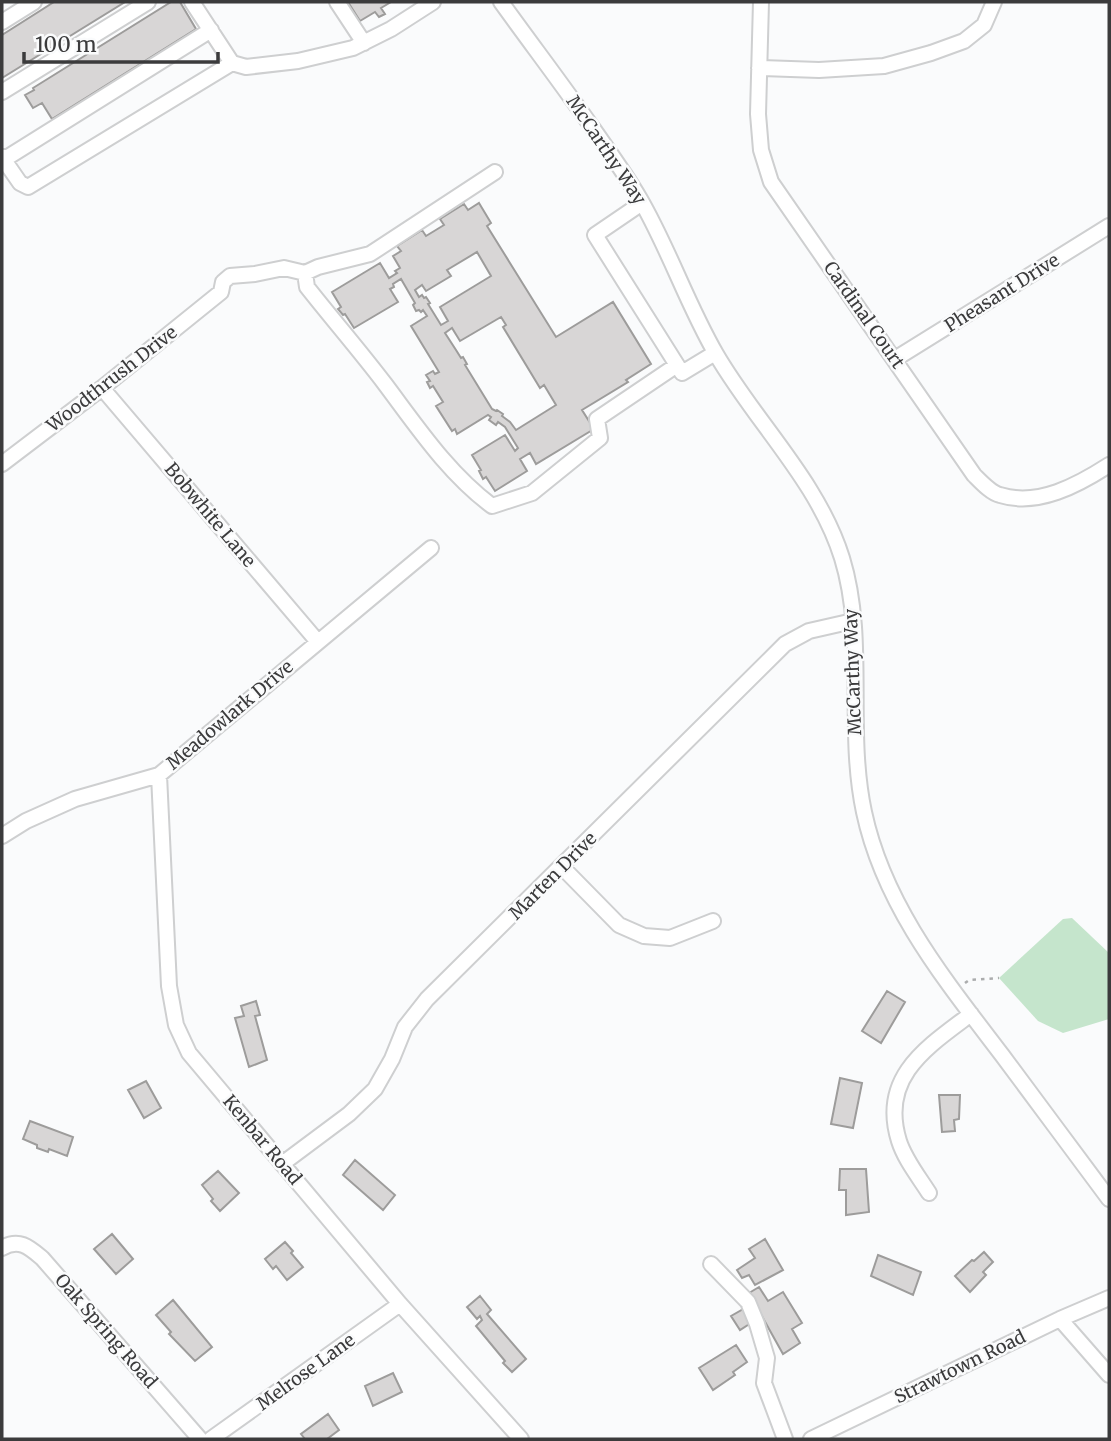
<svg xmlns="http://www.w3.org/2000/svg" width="1111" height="1441" font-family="Merriweather,serif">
  <rect width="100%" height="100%" fill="#fafbfc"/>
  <path fill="#c5e5cc" d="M1072,918l37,35v66l-46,14 -25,-12 -39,-43 64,-59z"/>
  <path fill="#d8d6d6" stroke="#9d9c9b" stroke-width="2" fill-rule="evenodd" d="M54,2h71l-123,76v-43z
    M171,2h9l16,27 -144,90 -10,-16 -9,5 -8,-13 9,-5 -1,-2z
    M348,2h43l-10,6 4,6 -6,3 -4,-5 -15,9z
    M479,203l12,20 -4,3 69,111 57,-35 38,62 -25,16 2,2 -46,28 12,19 -58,35 -6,-11 -10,6 7,12 -32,20 -9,-14 -3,2 -4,-8 2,-1 -9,-15 33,-20 10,16 3,-3 -13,-21 -7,-5 -2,3 -7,-5 2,-3 -3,-2 -31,19 -2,-5 -3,2 -16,-25 7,-4 -10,-16 -3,2 -3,-6 3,-1 -4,-6 7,-4 2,3 4,-2 -28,-46 16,-10 -4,-6 -2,2 -2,-2 -3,1 -3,-6 2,-2 -14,-24 -8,5 1,3 -4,2 8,13 -44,26 -9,-14 -2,1 -5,-6 3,-2 -9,-15 48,-29 9,15 8,-5 -2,-2 5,-3 -7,-12 8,-5 -4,-5 25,-16 4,6 18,-11 -4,-6 24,-15 4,6zM477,252l14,24 -51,31 8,14 -7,4 -13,-21 2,-1 -4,-6 -2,1 -2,-3 -3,2 -4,-7 7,-5 4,6 25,-15 -4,-6zM501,317l5,8 -3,2 37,61 4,-3 12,20 -40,25 -6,-8 -8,-6 1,-2 -6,-4 -1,1 -4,-2 -27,-44 2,-1 -4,-7 -2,1 -5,-8 -11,-17 7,-5 8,13z
    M887,991l18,11 -24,41 -19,-12z
    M256,1001l4,14 -5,1 12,44 -18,7 -14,-49 9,-2 -3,-10z
    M840,1078l22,5 -9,45 -22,-4z
    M146,1081l15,27 -17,10 -16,-28z
    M939,1095h21l-1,24 -5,1 1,11 -13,1z
    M30,1121l43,16 -6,19 -18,-7 -1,3 -11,-4v-3l-14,-6z
    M355,1160l40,35 -12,15 -40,-35z
    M840,1169h26l3,43 -23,3v-25h-7z
    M218,1171l21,22 -19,18 -9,-10 2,-2 -11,-14z
    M112,1234l21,25 -17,15 -22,-25z
    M765,1239l18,31 -28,15 -6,-10 -7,3 -5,-8 18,-12 -6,-9z
    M285,1242l8,9 -2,2 12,14 -16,13 -11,-14 -3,3 -8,-10z
    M984,1252l9,10 -10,10 3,3 -16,17 -15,-16 17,-16 2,1z
    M878,1255l43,17 -8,23 -42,-19z
    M759,1287l9,14 15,-9 19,31 -10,6 8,14 -17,11 -34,-61z
    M480,1296l11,14 -4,4 39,45 -14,13 -9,-9 2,-2 -29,-35 6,-6 -2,-4 -3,3 -10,-12z
    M173,1300l39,47 -17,14 -26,-27 2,-2 -15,-17z
    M747,1307l7,14 -14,9 -9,-14z
    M736,1345l11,17 -14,10 2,3 -22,15 -14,-22z
    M393,1373l9,19 -29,14 -8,-20z
    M328,1414l11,16 -12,9h-22l-4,-5z"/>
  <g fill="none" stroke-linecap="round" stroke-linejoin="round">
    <defs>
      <path id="minor" d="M192,2l40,61 14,4 52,-6 55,-13 38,-19 42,-27
        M337,2l27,41
        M501,2c31,43 63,85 93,128 16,23 32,45 46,69 29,50 47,105 76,155 40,69 102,127 126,204 25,81 4,170 22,254 20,94 81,168 138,243 36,48 71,96 107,144
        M761,2l-3,112 3,36 10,32 203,293c7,7 17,18 26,20 38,12 78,-10 109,-30
        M2,22l32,-20
        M759,68l60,2 65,-4 47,-13 33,-12 20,-16 10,-23
        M2,92l146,-90
        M2,157l18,26 8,4 204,-124
        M2,157h6l203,-127
        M495,172l-125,82 -52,13 -13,6 2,14c26,33 53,64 78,97 33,44 63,89 107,122l40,-13 68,-55 -3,-19 80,-54
        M642,203l-47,32 87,138 33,-20
        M895,359l214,-133
        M102,388l216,254
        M2,464l100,-76 119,-96 2,-10 7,-6 25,-2 29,-6 21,5
        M159,775l10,211 7,39 13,28 211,251 121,135
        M2,836l24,-15 49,-22 84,-24 272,-227
        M562,867l57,58 25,11 26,2 43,-17
        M282,1164l67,-50 26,-25 17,-30 13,-32 22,-28 358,-355 24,-13 44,-10
        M929,1193c-10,-16 -24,-33 -30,-52 -20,-64 28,-94 72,-127
        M2,1248c17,-10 27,-1 40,10l158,181
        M711,1264l37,38 9,22 10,34 -3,25 21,56
        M1060,1319l49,56
        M211,1439l189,-135
        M811,1439l249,-120 49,-21"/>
    </defs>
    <use href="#minor" stroke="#cecfd0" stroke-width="18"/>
    <path stroke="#abacad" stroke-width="2.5" stroke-dasharray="3.5 5" stroke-linecap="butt" d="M965,983l4,-3 30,-2"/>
    <use href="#minor" stroke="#fff" stroke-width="14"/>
  </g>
  <g text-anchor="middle" stroke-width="5" stroke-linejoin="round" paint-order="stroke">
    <g font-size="18" fill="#3b3b3c" stroke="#fafbfc">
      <text transform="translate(606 150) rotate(56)" y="6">McCarthy Way</text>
      <text transform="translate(1002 293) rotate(-32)" y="6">Pheasant Drive</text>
      <text transform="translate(864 315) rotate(55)" y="6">Cardinal Court</text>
      <text transform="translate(112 379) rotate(-38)" y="6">Woodthrush Drive</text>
      <text transform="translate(210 515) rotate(50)" y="6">Bobwhite Lane</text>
      <text transform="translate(853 672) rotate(-92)" y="6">McCarthy Way</text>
      <text transform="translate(230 715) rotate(-40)" y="6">Meadowlark Drive</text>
      <text transform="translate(553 876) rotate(-45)" y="6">Marten Drive</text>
      <text transform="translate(262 1140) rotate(50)" y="6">Kenbar Road</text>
      <text transform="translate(106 1331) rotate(49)" y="6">Oak Spring Road</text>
      <text transform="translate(960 1367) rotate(-26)" y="6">Strawtown Road</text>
      <text transform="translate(306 1372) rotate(-36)" y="6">Melrose Lane</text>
    </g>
  </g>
  <rect width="1111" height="1441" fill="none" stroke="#3b3b3c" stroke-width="7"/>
  <path d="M24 52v10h194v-10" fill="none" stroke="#3b3b3c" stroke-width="3.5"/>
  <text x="35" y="52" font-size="21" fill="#3b3b3c" stroke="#fafbfc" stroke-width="5" paint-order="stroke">100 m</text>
</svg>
